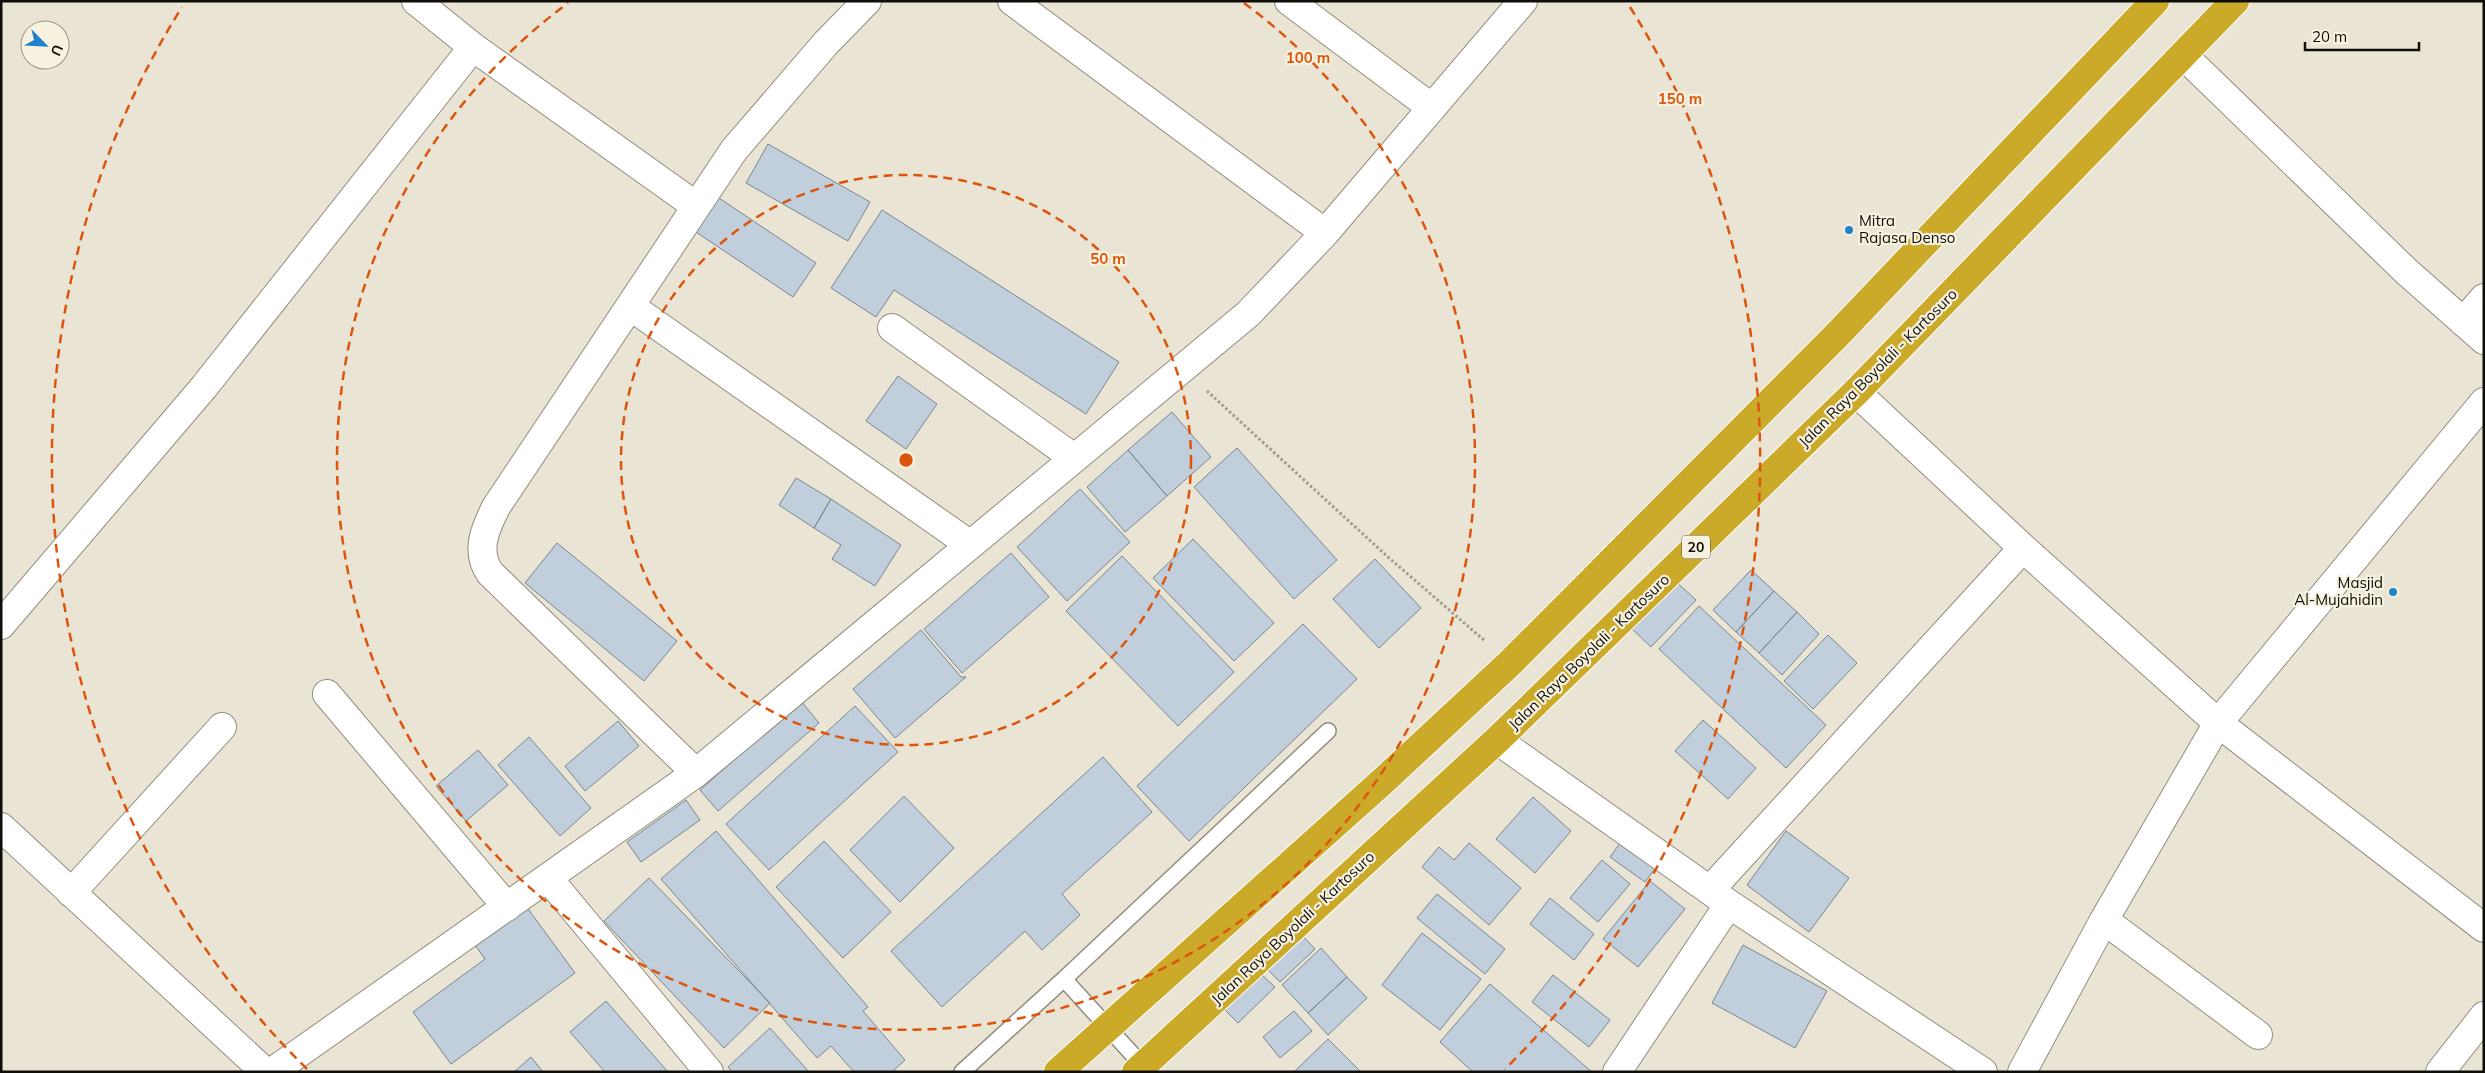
<svg xmlns="http://www.w3.org/2000/svg" width="2485" height="1073" font-family="Mulish,sans-serif">
  <rect width="100%" height="100%" fill="#e9e4d3"/>
  <path fill="#c1cedb" stroke="#798691" d="M768,144l102,58 -22,39 -102,-58z
    M716,196l100,67 -23,34 -100,-67z
    M882,210l237,152 -33,52 -192,-124 -18,27 -45,-29z
    M898,376l39,28 -31,45 -40,-28z
    M1172,412l39,45 -44,39 -39,-46z
    M1237,448l100,112 -43,39 -100,-112z
    M1128,450l39,46 -42,36 -38,-45z
    M796,478l35,21 -17,29 -35,-23z
    M1080,489l50,53 -63,59 -50,-54z
    M831,499l70,46 -26,41 -43,-27 9,-14 -27,-17z
    M1193,539l81,84 -40,38 -81,-83z
    M557,543l120,98 -33,40 -119,-98z
    M1011,553l38,44 -87,76 -38,-44z
    M1122,556l112,116 -56,54 -112,-115z
    M1375,559l46,49 -42,40 -46,-49z
    M1751,570l23,21 -38,41 -23,-22z
    M1672,578l24,22 -45,47 -23,-22z
    M1774,591l23,21 -38,41 -23,-21z
    M1699,606l127,119 -40,43 -127,-119z
    M1797,612l22,22 -37,41 -23,-22z
    M1303,624l54,55 -168,162 -52,-55z
    M921,630l40,47h5l-71,61 -42,-49z
    M1828,635l29,28 -44,46 -29,-28z
    M801,701l18,22 -101,88 -18,-21z
    M855,706l43,46 -129,118 -43,-46z
    M1703,720l53,48 -28,31 -53,-48z
    M618,721l21,25 -54,45 -20,-25z
    M529,737l62,71 -31,28 -62,-71z
    M478,750l30,35 -42,36 -30,-35z
    M1103,757l49,55 -90,82 18,21 -38,35 -17,-19 -83,76 -51,-56z
    M904,796l50,52 -54,54 -50,-52z
    M1533,797l38,34 -36,42 -39,-34z
    M686,800l14,20 -59,42 -14,-20z
    M716,831l152,176 -5,4 42,49 -13,12h-38l-23,-26 -14,12 -156,-179z
    M1786,831l63,47 -40,54 -62,-47z
    M1625,836l35,26 -15,20 -35,-25z
    M824,841l67,71 -48,46 -67,-71z
    M1469,843l52,45 -32,37 -67,-58 17,-20 15,13z
    M1602,860l28,24 -32,38 -28,-24z
    M649,878l121,125 -46,45 -120,-127z
    M1650,881l35,28 -47,58 -35,-28z
    M1437,894l68,55 -20,25 -68,-56z
    M1550,898l44,36 -20,26 -44,-36z
    M523,902l52,71 -124,91 -38,-52 72,-53 -13,-18z
    M1300,933l15,16 -35,33 -16,-16z
    M1422,933l59,46 -41,51 -58,-45z
    M1743,945l84,46 -32,57 -83,-45z
    M1321,948l26,29 -39,36 -26,-28z
    M1261,974l14,13 -37,36 -14,-14z
    M1553,975l57,45 -21,27 -57,-45z
    M1347,977l20,21 -39,37 -20,-22z
    M1490,984l102,88h-119l-33,-30z
    M606,1001l62,71h-63l-35,-40z
    M1294,1011l18,20 -32,27 -17,-21z
    M770,1028l39,44h-77l-4,-5z
    M1328,1039l33,33h-67z
    M531,1057l12,15h-29z"/>
  <g fill="none" stroke-linecap="round" stroke-linejoin="round">
    <defs>
      <path id="lane" d="M1143,1066l-79,-87 264,-248
        M962,1072l102,-93"/>
      <path id="street" d="M1012,1l313,232
        M1289,1l143,107
        M473,47l223,159
        M2184,56l223,216 77,68
        M630,306l339,238
        M2463,322l21,-24
        M892,328l182,130
        M1856,392l167,156 195,175 266,205
        M1,625l203,-238 269,-340 -57,-46
        M327,694l180,213
        M1497,740l232,164 254,168
        M696,773l-206,-200c-15,-22 -5,-44 6,-66l238,-357 92,-107 41,-42
        M1,827l264,245
        M548,878l161,194
        M1710,890l313,-342
        M71,893l151,-166
        M2104,920l154,115
        M272,1072l424,-299 552,-459 77,-81 198,-232
        M1617,1072l112,-168
        M2022,1072l82,-152 114,-197 266,-321
        M2440,1072l44,-56"/>
      <path id="highway" d="M1058,1072l325,-291 127,-118 327,-328 318,-334
        M1136,1072l361,-332 359,-348 379,-391"/>
    </defs>
    <use href="#lane" stroke="#928d7e" stroke-width="18"/>
    <use href="#street" stroke="#928d7e" stroke-width="30"/>
    <use href="#highway" stroke="#fff" stroke-width="30"/>
    <path stroke="#9f9b8e" stroke-width="3" stroke-dasharray="2.5 2.5" stroke-linecap="butt" d="M1207,391l181,166 97,84"/>
    <use href="#lane" stroke="#fff" stroke-width="15"/>
    <use href="#street" stroke="#fff" stroke-width="28"/>
    <use href="#highway" stroke="#cba929" stroke-width="28"/>
  </g>
  <g fill="none" stroke="#dd550c" stroke-width="2.5" stroke-dasharray="9 6">
    <circle cx="906" cy="460" r="285"/>
    <path d="M1244 3A569 569 0 1 1 568 3"/>
    <path d="M307 1069A854 854 0 0 1 182 7M1630 7A854 854 0 0 1 1505 1069"/>
  </g>
  <g fill="#2081cc" stroke="#f7f1e0" stroke-width="2">
    <circle cx="1849" cy="230" r="5"/>
    <circle cx="2393" cy="592" r="5"/>
  </g>
  <g text-anchor="middle" stroke-width="4.5" stroke-linejoin="round" paint-order="stroke">
    <rect fill="#f7f1e0" stroke="#555149" stroke-width="1" x="1682" y="535.5" width="28" height="23" rx="4"/>
    <g font-size="14" font-weight="bold" fill="#0f0d08">
      <text x="1696" y="552">20</text>
    </g>
    <g font-size="15" fill="#0f0d08" stroke="#f7f1e0" text-anchor="start">
      <text x="1859" y="226">Mitra<tspan x="1859" dy="17">Rajasa Denso</tspan></text>
      <text x="2383" y="588" text-anchor="end">Masjid<tspan x="2383" dy="17">Al-Mujahidin</tspan></text>
    </g>
    <g font-size="15" fill="#0f0d08" stroke="#f7f1e0">
      <text transform="translate(1878 368) rotate(-45)" y="5">Jalan Raya Boyolali - Kartosuro</text>
      <text transform="translate(1589 652) rotate(-44)" y="5">Jalan Raya Boyolali - Kartosuro</text>
      <text transform="translate(1293 928) rotate(-43)" y="5">Jalan Raya Boyolali - Kartosuro</text>
    </g>
  </g>
  <circle cx="906" cy="460" r="8" fill="#dd550c" stroke="#f7f1e0" stroke-width="2.5"/>
  <g font-size="15" text-anchor="middle" font-weight="bold" fill="#dd550c" stroke="#f7f1e0" stroke-width="4.5" stroke-linejoin="round" paint-order="stroke">
    <text x="1308" y="63">100 m</text>
    <text x="1680" y="104">150 m</text>
    <text x="1108" y="264">50 m</text>
  </g>
  <rect width="2485" height="1073" fill="none" stroke="#0f0d08" stroke-width="5"/>
  <g transform="translate(45 45) rotate(114)"><circle r="24" fill="#f7f1e0" stroke="#9a968a"/>
  <path d="M0-4L9 19L0 12L-9 19Z" fill="#2081cc"/>
  <text y="-8" font-size="14" font-weight="bold" text-anchor="middle" fill="#0f0d08">U</text>
  </g>
  <path d="M2305 42v8h114v-8" fill="none" stroke="#0f0d08" stroke-width="2.5"/>
  <text x="2312" y="42" font-size="15" fill="#0f0d08" stroke="#f7f1e0" stroke-width="4" paint-order="stroke">20 m</text>
</svg>
